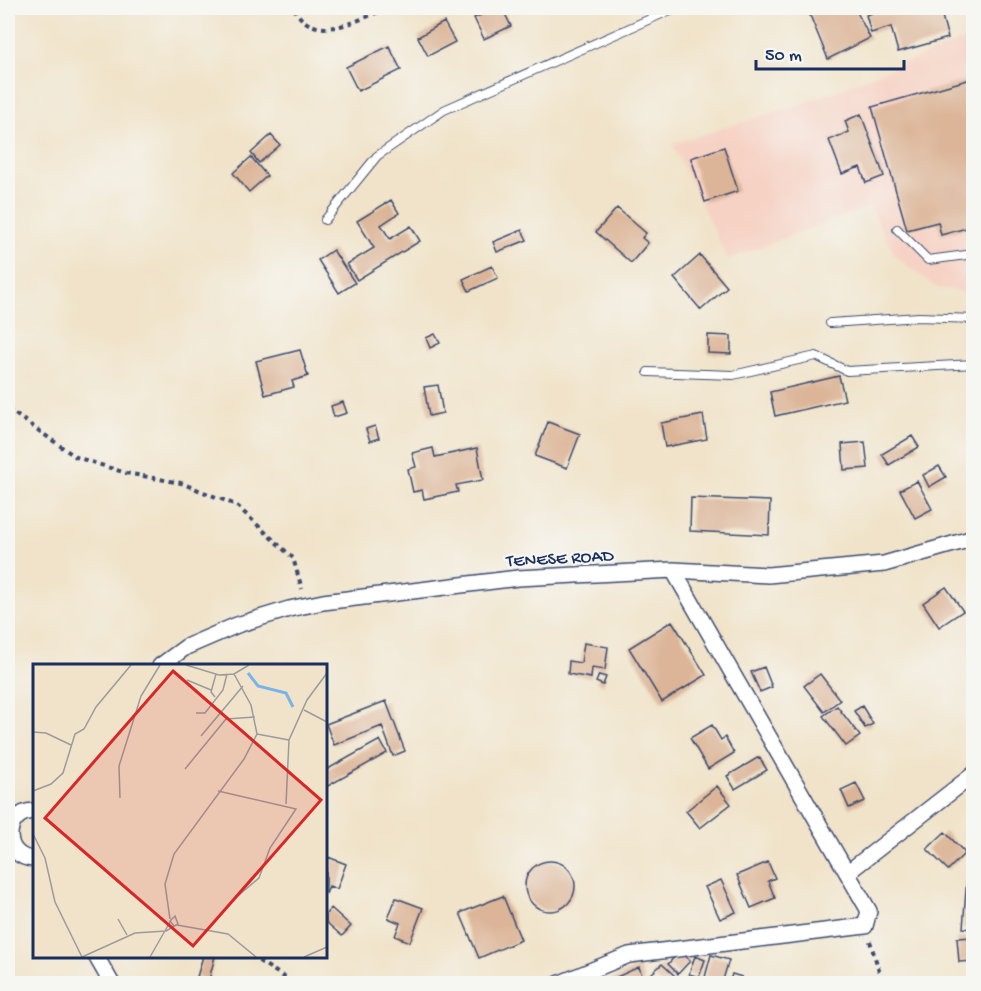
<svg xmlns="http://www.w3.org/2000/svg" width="981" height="991" font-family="'Gochi Hand',sans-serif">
  <rect width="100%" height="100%" fill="#f6f6f2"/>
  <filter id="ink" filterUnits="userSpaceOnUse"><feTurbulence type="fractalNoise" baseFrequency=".0167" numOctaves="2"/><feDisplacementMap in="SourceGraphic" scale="12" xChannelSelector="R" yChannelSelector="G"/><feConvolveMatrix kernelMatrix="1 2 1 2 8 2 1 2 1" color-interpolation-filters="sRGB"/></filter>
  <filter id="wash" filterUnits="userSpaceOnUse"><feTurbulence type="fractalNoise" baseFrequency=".008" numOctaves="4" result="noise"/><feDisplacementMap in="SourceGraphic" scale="24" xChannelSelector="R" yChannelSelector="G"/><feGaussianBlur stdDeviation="1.35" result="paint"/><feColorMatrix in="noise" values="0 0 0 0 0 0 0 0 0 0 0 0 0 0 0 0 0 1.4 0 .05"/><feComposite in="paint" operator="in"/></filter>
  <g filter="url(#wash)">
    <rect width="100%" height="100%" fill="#f0e3c9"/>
    <path fill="#f6d2c4" d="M973,36v257l-36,-5 -42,-32 -25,-50 -142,53 -56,-115 132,-41z"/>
    <g id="blocks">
      <path fill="#dcb598" d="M497,8h5l9,18 -27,13 -10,-21z
        M807,8h48l15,30 -42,21z
        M888,8h71l1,3 -18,5 6,22 -50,14 -7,-25 -20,6 -5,-18z
        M444,22l11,20 -27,14 -10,-19z
        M389,46l12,24 -43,21 -12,-24z
        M971,79l3,9v138l-33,9 -3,-13 -31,8 -35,-123z
        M861,114l23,62 -18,7 -6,-16 -18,7 -13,-34 20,-8 -4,-11z
        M271,135l9,10 -21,18 -8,-10z
        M724,147l14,44 -33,11 -14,-44z
        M251,157l16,19 -18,16 -16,-19z
        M391,200l8,13 -18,12 9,14 21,-13 9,15 -63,39 -10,-16 27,-16 -17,-27z
        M617,208l29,25 -4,5 6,5 -17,20 -35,-31z
        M522,230l5,10 -30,12 -4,-10z
        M333,250l22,33 -16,10 -21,-33z
        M700,255l27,32 -26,23 -27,-32z
        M492,266l6,12 -29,13 -6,-12z
        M435,334l5,9 -10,5 -4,-10z
        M708,335l23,1v18l-23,-1z
        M300,350l8,26 -16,5 2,6 -29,8 -9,-34z
        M839,376l6,24 -70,16 -5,-24z
        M438,385l5,28 -14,3 -5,-29z
        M343,402l4,11 -13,4 -3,-11z
        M703,415l4,24 -42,8 -4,-24z
        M548,422l32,12 -13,34 -32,-12z
        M375,426l4,12 -9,3 -4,-12z
        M912,436l7,11 -30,18 -7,-11z
        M865,442l3,26 -24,2 -2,-26z
        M433,448l2,9 42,-9 6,32 -27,5 2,7 -34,7 -2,-9 -9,2 -5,-23 8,-2 -4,-14z
        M939,466l7,11 -17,10 -6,-12z
        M917,481l15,28 -17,9 -15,-28z
        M691,498l79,3 -1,34 -79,-4z
        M946,587l17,24 -24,16 -16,-24z
        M672,621l34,54 -44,27 -33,-54z
        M584,643l24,4 -3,23 -13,-2 -1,10 -23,-4 1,-13 12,2z
        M764,667l8,20 -12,5 -9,-20z
        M820,674l20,26 -16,12 -20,-26z
        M599,675l7,2 -3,8 -7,-3z
        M386,701l19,50 -12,5 -11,-30 -48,19 -8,-21z
        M837,706l23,30 -14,10 -23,-30z
        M862,706l11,18 -8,4 -11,-17z
        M712,725l9,15 4,-3 9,16 -26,16 -18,-31z
        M380,740l7,13 -61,34v-17z
        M759,757l8,13 -32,19 -8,-13z
        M856,783l9,18 -16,7 -8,-18z
        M717,786l14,18 -31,24 -14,-17z
        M945,832l20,21 -17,17 -21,-21z
        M328,857l18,7 -9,25 -8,-3 -3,8v-29z
        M525 886a25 25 0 1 1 50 0a25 25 0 1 1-50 0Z
        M768,862l7,16 -7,3 7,17 -24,10 -14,-33z
        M967,877l7,1v51l-11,-1z
        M721,880l15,32 -16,7 -15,-32z
        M503,896l18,44 -42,18 -19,-45z
        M396,898l27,10 -13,34 -15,-6 5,-13 -12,-5z
        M331,908l20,18 -9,10 -16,-14v-8z
        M974,937v24l-15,1 -2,-24z
        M680,951l10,10 -12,13 -10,-10z
        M711,955l18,5 -7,23 -17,-6z
        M203,956h12l-6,24 -12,-3z
        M695,956l10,4 -6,17 -10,-3z
        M662,964l13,12 -7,8h-7l-10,-10z
        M639,967l5,14 -6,3h-37z
        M732,974l10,3 -2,7h-11z"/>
    </g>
  </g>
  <g filter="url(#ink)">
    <use href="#blocks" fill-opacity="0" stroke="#3b4a6e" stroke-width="1.5"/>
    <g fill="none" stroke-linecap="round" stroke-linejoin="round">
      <defs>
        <path id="service" d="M325,220l52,-64 67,-46 231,-102
          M897,229l31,31 46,-6
          M830,323l89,-6 55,2
          M648,372l85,3 83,-19 31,15 127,-7"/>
        <path id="minor" d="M160,666l26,-19 51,-22 52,-16 34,-7 195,-24 155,-8 95,5 116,-11 90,-26
          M34,811c-32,1 -32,47 0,48
          M847,873l127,-99
          M96,956l16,28
          M558,984l71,-29 236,-29 4,-15 -196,-341"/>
      </defs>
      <use href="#service" stroke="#3b4a6e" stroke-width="10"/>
      <use href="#minor" stroke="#3b4a6e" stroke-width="18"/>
      <path stroke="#3b4a6e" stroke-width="4" stroke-dasharray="4.5 4.5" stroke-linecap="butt" d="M294,8c19,38 64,12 94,0
        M8,409l68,48 50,16 55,10 55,22 57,53 9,31
        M870,941l13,43
        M251,956l44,28"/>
      <use href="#service" stroke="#fff" stroke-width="8"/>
      <use href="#minor" stroke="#fff" stroke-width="15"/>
    </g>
  </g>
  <g text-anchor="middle" stroke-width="4.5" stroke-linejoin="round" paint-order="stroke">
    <g font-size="18" fill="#1b2f5e" stroke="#f6f6f2">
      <text transform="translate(560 557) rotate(-3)" y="6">TENESE ROAD</text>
    </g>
  </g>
  <g transform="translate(33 664)">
    <rect width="294" height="294" fill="#f0e3c9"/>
    <path fill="none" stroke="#78b4ea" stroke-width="3" d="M215,9l10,13 28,7 7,14"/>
    <path fill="none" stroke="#9b9b9e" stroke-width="1.5" d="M153,1l33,10 15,-1 15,-9M154,16l24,10M182,33l-4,-5 5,-18M271,46l23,12M163,49h9l18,-23 4,-16M0,68l13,1 25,12M224,70l32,6M168,72l42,-50M152,105l41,-50 29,-2M0,127l18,-7 12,-11 12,-39 9,-5 12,-22 35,-42M185,127l78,18 -26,39 -11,30 -26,22M87,134l-1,-32 22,-70 19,-31M253,140l3,-64 18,-40 20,-27M0,170l12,24 10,44 27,55M85,255l9,16M137,255l-5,-35 9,-30 70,-95 13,-25 -6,-29 -17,-31M144,261l51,9 28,23M133,267l12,-7 -3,-8 -5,5 4,5M49,293l53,-24 31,-2M117,293l20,-35M271,293l23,-10"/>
    <path fill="#d62828" fill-opacity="0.15" stroke="#d62828" stroke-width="3" d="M140,7l148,129 -128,146 -148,-128z"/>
    <rect width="294" height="294" fill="none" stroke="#1b2f5e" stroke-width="3"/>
  </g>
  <rect width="981" height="991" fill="none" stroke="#f6f6f2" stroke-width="30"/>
  <path d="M756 60v9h148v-9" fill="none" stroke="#1b2f5e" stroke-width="3"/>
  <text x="765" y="60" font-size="18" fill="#1b2f5e" stroke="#f6f6f2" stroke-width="4.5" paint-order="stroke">50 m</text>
</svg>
